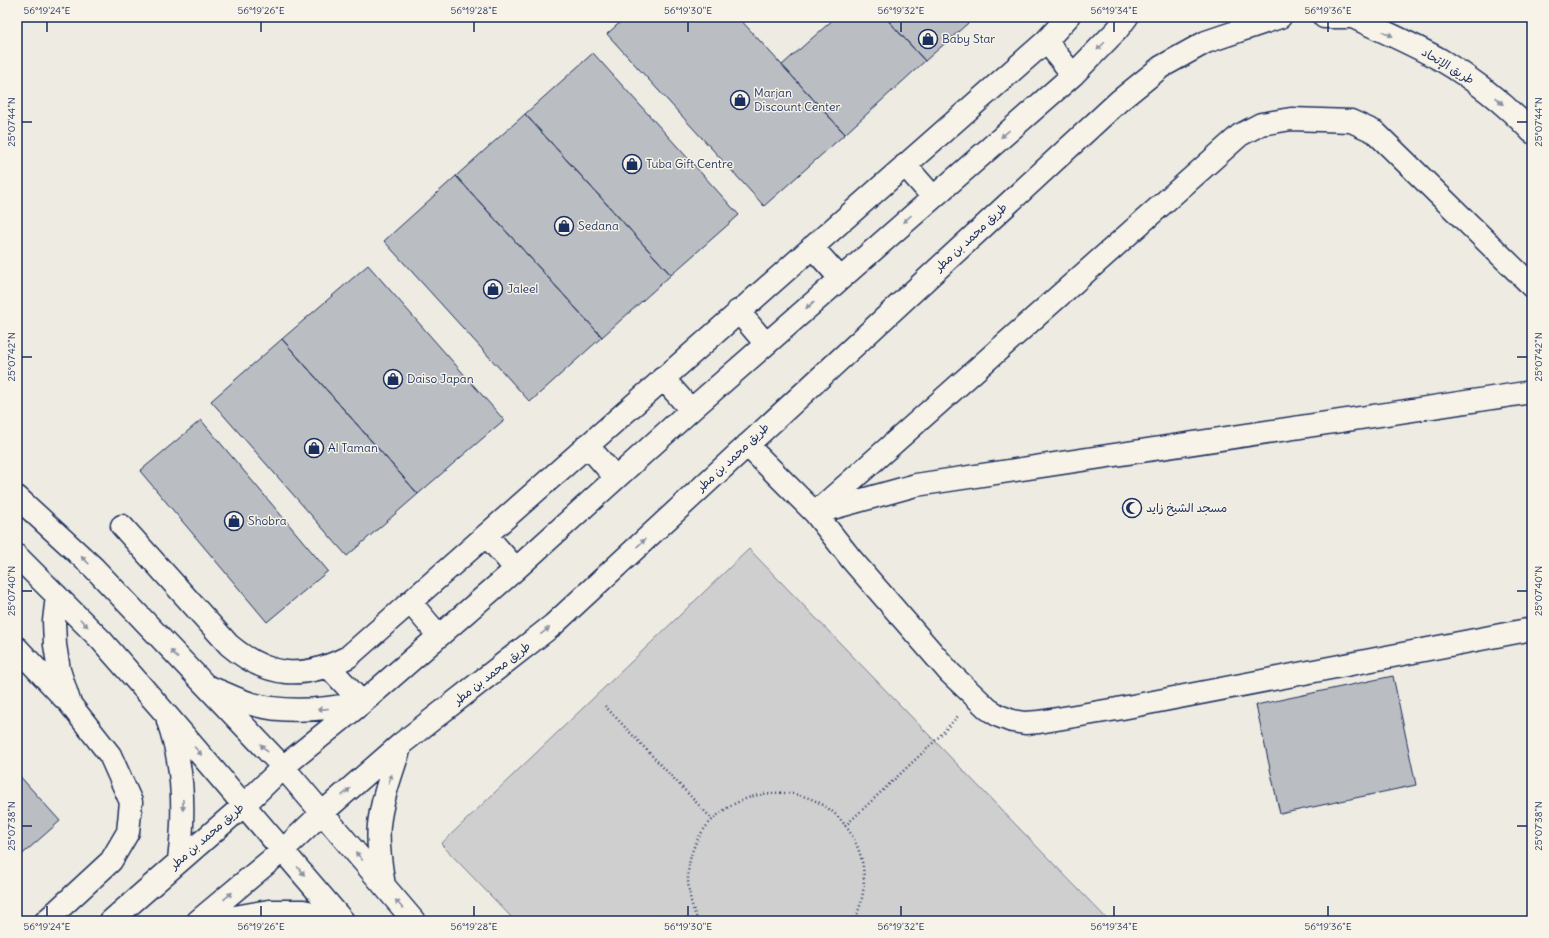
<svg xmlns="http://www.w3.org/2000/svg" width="1549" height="938" font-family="Delius,'Playpen Sans Arabic',sans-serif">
  <rect width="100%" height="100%" fill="#eeebe2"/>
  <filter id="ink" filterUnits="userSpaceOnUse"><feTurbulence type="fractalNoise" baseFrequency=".025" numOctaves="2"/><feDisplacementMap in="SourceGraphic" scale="8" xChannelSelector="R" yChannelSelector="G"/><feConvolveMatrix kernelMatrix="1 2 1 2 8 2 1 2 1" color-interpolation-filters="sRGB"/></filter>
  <g filter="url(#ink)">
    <path fill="#cfcfcf" stroke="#757f96" d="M749,549l360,372h-594l-74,-77z"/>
    <path fill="#babdc2" stroke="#1b2f5e" d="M626,17h112l107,117 -81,72 -157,-172z
      M836,17h49l40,44 -80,73 -63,-69z
      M885,17h90l-50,44z
      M593,53l146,162 -68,60 -146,-161z
      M525,114l146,161 -69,62 -146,-161z
      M456,176l146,161 -72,65 -146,-161z
      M368,265l136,155 -86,74 -136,-155z
      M282,339l136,155 -71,62 -136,-155z
      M201,420l127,151 -61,51 -127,-151z
      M1393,676l23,109 -136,29 -24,-109z
      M17,773l43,48 -43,38z"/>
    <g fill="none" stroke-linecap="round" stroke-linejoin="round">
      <defs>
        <path id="minor" d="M1324,17h30
          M1353,17c29,14 60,27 88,43 34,20 64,44 91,72
          M1046,41l27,34
          M905,165l28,32
          M812,247l28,31
          M738,311l28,33
          M663,378l28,32
          M587,445l29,33
          M747,445l68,68 37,47 98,113 38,36 11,7 13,5 13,2 14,-1 78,-13 415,-80
          M17,497l77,71 189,199 131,154
          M822,511l94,-26 616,-93
          M815,513l425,-378 21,-11 30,-5 60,2 24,11 157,154
          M122,526l107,119c39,33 74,35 119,12l698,-616 22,-24
          M486,535l30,34
          M17,556l84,84 64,73 178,208
          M410,602l29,34
          M17,648l48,51
          M329,667l33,36
          M209,687c14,5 28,13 43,17 35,10 72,6 106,-1
          M168,721c16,45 17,92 11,139
          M384,886c-3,-20 -7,-41 -5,-61 3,-28 14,-55 22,-81
          M46,921l65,-60 17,-29 3,-30 -21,-47 -40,-51 -11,-34 -4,-25 -1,-24 3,-25
          M111,921l133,-116 39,-38 79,-64 154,-134 175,-159 382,-335 44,-45 10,-13
          M198,921l85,-71 39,-37 79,-69 152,-119 566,-524 42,-34 45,-25 74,-25
          M212,921l57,-10h34l39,9"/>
      </defs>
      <use href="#minor" stroke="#1b2f5e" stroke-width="25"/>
      <path stroke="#1b2f5e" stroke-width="2.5" stroke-dasharray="1 3" stroke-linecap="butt" d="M605,706l107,113
        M845,826l90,-85 24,-26
        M698,921c-53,-118 120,-182 161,-70 8,22 6,48 -5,70"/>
      <use href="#minor" stroke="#f7f3e8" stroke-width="22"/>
    </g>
    <defs><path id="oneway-solid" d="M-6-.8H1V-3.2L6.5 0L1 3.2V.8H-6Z"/></defs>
    <g fill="#8991a3">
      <use href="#oneway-solid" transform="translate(1388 34) rotate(26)"/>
      <use href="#oneway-solid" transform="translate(1101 46) rotate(135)"/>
      <use href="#oneway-solid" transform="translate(1499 101) rotate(41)"/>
      <use href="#oneway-solid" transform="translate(1005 134) rotate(139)"/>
      <use href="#oneway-solid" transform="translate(907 219) rotate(139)"/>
      <use href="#oneway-solid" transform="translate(810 305) rotate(139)"/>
      <use href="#oneway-solid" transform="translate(641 543) rotate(-43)"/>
      <use href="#oneway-solid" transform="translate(85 560) rotate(-136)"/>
      <use href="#oneway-solid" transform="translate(84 623) rotate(45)"/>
      <use href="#oneway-solid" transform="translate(545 631) rotate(-38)"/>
      <use href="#oneway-solid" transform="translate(174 654) rotate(-133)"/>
      <use href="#oneway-solid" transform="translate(323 709) rotate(175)"/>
      <use href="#oneway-solid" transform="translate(264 748) rotate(-134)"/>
      <use href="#oneway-solid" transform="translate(198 751) rotate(49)"/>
      <use href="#oneway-solid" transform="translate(390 779) rotate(-73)"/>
      <use href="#oneway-solid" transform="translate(346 792) rotate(-41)"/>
      <use href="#oneway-solid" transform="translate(183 805) rotate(89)"/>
      <use href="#oneway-solid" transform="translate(359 856) rotate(-130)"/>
      <use href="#oneway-solid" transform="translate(301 871) rotate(50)"/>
      <use href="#oneway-solid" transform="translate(228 896) rotate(-40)"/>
      <use href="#oneway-solid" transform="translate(399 904) rotate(-131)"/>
    </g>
  </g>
  <path fill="none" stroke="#1b2f5e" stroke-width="1.5" d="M47,22v10M261,22v10M474,22v10M688,22v10M901,22v10M1114,22v10M1328,22v10M22,122h10M1517,122h10M22,357h10M1517,357h10M22,591h10M1517,591h10M22,826h10M1517,826h10M47,906v10M261,906v10M474,906v10M688,906v10M901,906v10M1114,906v10M1328,906v10"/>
  <defs>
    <symbol id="shop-ring" viewBox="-11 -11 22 22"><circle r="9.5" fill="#f7f3e8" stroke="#1b2f5e" stroke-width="1.5"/><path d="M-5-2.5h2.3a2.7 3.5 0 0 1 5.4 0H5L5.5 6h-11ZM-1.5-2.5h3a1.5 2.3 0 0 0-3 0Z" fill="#1b2f5e"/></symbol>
    <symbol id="mosque-ring" viewBox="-11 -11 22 22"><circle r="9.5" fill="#f7f3e8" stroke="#1b2f5e" stroke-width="1.5"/><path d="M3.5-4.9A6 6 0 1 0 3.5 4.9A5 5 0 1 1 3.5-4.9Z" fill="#1b2f5e"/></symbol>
  </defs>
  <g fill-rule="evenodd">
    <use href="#shop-ring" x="917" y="28" width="22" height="22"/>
    <use href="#shop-ring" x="729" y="89" width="22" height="22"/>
    <use href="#shop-ring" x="621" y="153" width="22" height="22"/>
    <use href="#shop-ring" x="553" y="215" width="22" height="22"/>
    <use href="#shop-ring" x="482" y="278" width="22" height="22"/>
    <use href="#shop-ring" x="382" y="368" width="22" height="22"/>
    <use href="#shop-ring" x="303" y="437" width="22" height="22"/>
    <use href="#mosque-ring" x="1121" y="497" width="22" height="22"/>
    <use href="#shop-ring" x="223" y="510" width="22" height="22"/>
  </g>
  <g text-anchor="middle" stroke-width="3" stroke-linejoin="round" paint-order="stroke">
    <g font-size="12" fill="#1b2f5e" stroke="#f7f3e8" text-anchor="start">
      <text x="942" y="43">Baby Star</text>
      <text x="754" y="97">Marjan<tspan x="754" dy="14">Discount Center</tspan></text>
      <text x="646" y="168">Tuba Gift Centre</text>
      <text x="578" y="230">Sedana</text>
      <text x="507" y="293">Jaleel</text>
      <text x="407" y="383">Daiso Japan</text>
      <text x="328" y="452">Al Taman</text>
      <text x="1146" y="512">مسجد الشيخ زايد</text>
      <text x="248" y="525">Shobra</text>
    </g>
    <g font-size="12" fill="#1b2f5e" stroke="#f7f3e8">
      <text transform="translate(1448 66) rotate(31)" y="4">طريق اﻹتحاد</text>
      <text transform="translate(971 237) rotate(-43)" y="4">طريق محمد بن مطر</text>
      <text transform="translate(733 457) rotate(-43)" y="4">طريق محمد بن مطر</text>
      <text transform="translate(492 673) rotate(-38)" y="4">طريق محمد بن مطر</text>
      <text transform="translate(207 836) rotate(-41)" y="4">طريق محمد بن مطر</text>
    </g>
  </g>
  <rect width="1549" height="938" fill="none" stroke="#f7f3e8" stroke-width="44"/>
  <rect x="22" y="22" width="1505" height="894" fill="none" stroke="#1b2f5e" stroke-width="1.5"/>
  <g font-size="10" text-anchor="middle" fill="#1b2f5e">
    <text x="47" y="14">56°19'24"E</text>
    <text x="261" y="14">56°19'26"E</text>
    <text x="474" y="14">56°19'28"E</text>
    <text x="688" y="14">56°19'30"E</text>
    <text x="901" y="14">56°19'32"E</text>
    <text x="1114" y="14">56°19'34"E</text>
    <text x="1328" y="14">56°19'36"E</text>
    <text transform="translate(11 122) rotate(-90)" y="4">25°07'44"N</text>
    <text transform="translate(1538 122) rotate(-90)" y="4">25°07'44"N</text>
    <text transform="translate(11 357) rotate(-90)" y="4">25°07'42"N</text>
    <text transform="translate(1538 357) rotate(-90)" y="4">25°07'42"N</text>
    <text transform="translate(11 591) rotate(-90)" y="4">25°07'40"N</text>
    <text transform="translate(1538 591) rotate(-90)" y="4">25°07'40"N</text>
    <text transform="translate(11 826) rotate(-90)" y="4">25°07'38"N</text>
    <text transform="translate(1538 826) rotate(-90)" y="4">25°07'38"N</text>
    <text x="47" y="930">56°19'24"E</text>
    <text x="261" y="930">56°19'26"E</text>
    <text x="474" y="930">56°19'28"E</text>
    <text x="688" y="930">56°19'30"E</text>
    <text x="901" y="930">56°19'32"E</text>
    <text x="1114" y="930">56°19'34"E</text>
    <text x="1328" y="930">56°19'36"E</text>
  </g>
</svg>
